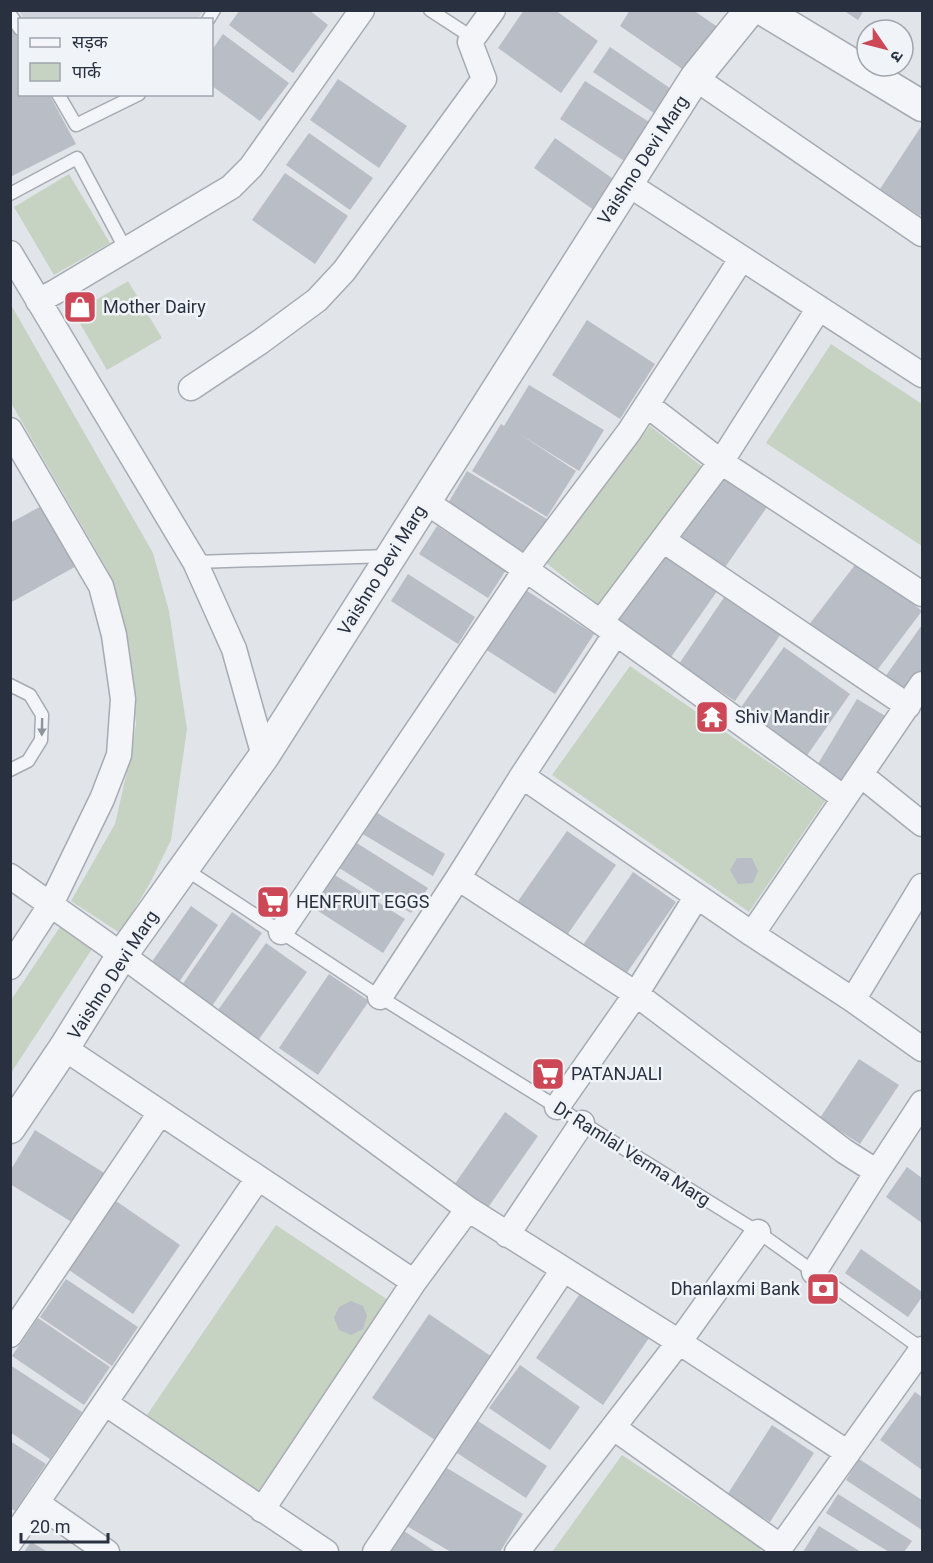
<svg xmlns="http://www.w3.org/2000/svg" width="933" height="1563" font-family="Roboto,'Noto Sans Devanagari',sans-serif">
  <rect width="100%" height="100%" fill="#e1e4e9"/>
  <path fill="#cfd3db" d="M19,11h184l-6,9 -173,-1z"/>
  <path fill="#c6d3c2" d="M69,174l41,69 -56,32 -40,-68z
    M128,281l34,57 -55,32 -33,-57z
    M10,303l143,250 16,58 18,118 -16,111 -21,43 -30,50 -49,-32 44,-77 15,-66 6,-34 -6,-72 -23,-83 -96,-166z
    M831,344l91,60v142l-156,-103z
    M650,426l54,42 -106,136 -53,-42z
    M630,666l195,135 -76,111 -197,-137z
    M60,927l32,22 -81,124v-73z
    M276,1225l115,77 -131,194 -115,-78z
    M622,1455l140,93 -3,4h-207z"/>
  <path fill="#b8bdc6" d="M240,10h69l19,15 -35,48 -64,-48z
    M524,10h31l43,31 -37,52 -63,-45z
    M630,10h63l29,20 -31,45 -71,-49z
    M843,10h21l-6,10z
    M10,26l10,14v54h29l27,50 -66,33z
    M223,34l66,49 -29,38 -48,-35v-36z
    M610,47l67,46 -17,24 -67,-45z
    M338,79l69,47 -28,42 -69,-48z
    M585,81l72,46 -25,39 -72,-47z
    M922,125v88l-2,3 -40,-27z
    M309,133l64,45 -23,32 -64,-45z
    M555,138l64,45 -21,30 -64,-45z
    M285,173l63,43 -33,48 -63,-44z
    M587,320l68,44 -35,55 -68,-44z
    M529,385l75,45 -25,41 -61,-38 58,38 -29,46 -75,-46 29,-47 3,2z
    M467,471l80,48 -24,39 -79,-48z
    M715,471l52,36 -48,69 -52,-36z
    M47,503l33,61 -70,39v-80z
    M437,526l69,44 -18,28 -69,-44z
    M666,548l54,39 -51,73 -55,-39z
    M858,561l64,50 -50,66 -64,-51z
    M408,574l67,43 -17,27 -67,-43z
    M521,587l73,47 -39,60 -73,-47z
    M727,593l56,38 -48,70 -56,-37z
    M922,625v50l-16,23 -24,-17z
    M784,647l66,47 -49,70 -67,-47z
    M857,699l30,18 -42,69 -30,-17z
    M369,808l76,46 -12,22 -77,-46z
    M567,831l49,34 -51,73 -49,-34z
    M352,840l76,48 -17,25 -75,-47z
    M737,858h15l6,13 -5,12 -15,1 -8,-14z
    M330,872l75,47 -22,34 -74,-48z
    M633,872l43,30 -50,72 -43,-29z
    M191,906l27,19 -39,57 -28,-19z
    M232,912l30,21 -50,73 -30,-21z
    M266,943l41,29 -53,74 -41,-29z
    M329,974l40,27 -51,74 -39,-27z
    M859,1059l40,26 -39,59 -40,-26z
    M505,1112l33,24 -51,73 -33,-24z
    M35,1130l71,44 -31,50 -65,-40v-13z
    M907,1167l15,11v45l-36,-26z
    M116,1201l64,44 -47,69 -64,-44z
    M861,1249l61,43v5l-14,20 -63,-44z
    M66,1279l72,48 -26,39 -72,-49z
    M581,1292l68,46 -46,67 -67,-47z
    M351,1301l12,5 4,10 -4,13 -12,6 -12,-5 -5,-12 5,-11z
    M429,1314l66,45 -57,83 -66,-44z
    M38,1318l72,49 -26,38 -72,-49z
    M10,1365l72,47 -32,47 -40,-27z
    M520,1365l60,42 -30,43 -61,-42z
    M915,1392l7,5v73l-42,-30z
    M478,1421l69,45 -21,32 -69,-45z
    M772,1425l42,28 -44,69 -43,-27z
    M10,1441l36,23 -31,47 -5,-3z
    M859,1459l63,41v30l-76,-50z
    M442,1465l81,49 -23,38h-49l-46,-27z
    M838,1494l74,47 -8,11h-15l-63,-39z
    M819,1526l42,26h-58z
    M404,1531l32,21h-47z
    M31,1542l17,10h-24z"/>
  <g fill="none" stroke-linecap="round" stroke-linejoin="round">
    <defs>
      <path id="service" d="M430,10l43,28
        M10,14l10,15
        M208,20l6,-10
        M58,94l18,31 63,-31
        M10,194l67,-36 49,92
        M195,562l194,-6
        M10,685l20,10 12,20 -1,25 -13,21 -18,9
        M185,869l195,128 378,235 164,117"/>
      <path id="minor" d="M695,78l227,156
        M628,184l294,191
        M10,253l185,309 39,87 30,107
        M38,301l17,-9 176,-105 20,-20 111,-157
        M191,388l69,-46 57,-42 27,-29 140,-192 -14,-37 23,-32
        M647,405l74,57 201,132
        M10,430l91,156 13,49 9,64 -4,56 -17,44 -51,105 -41,63
        M426,502c142,94 280,196 418,296
        M663,540l245,166
        M601,622l120,-160 98,-154
        M861,775l61,49
        M522,776l230,158 101,66 69,49
        M10,876l112,79 346,254 211,133 169,111
        M458,878l178,116 208,157 33,21
        M281,932l245,-363 103,-137 113,-174
        M752,934l170,-250
        M380,997l78,-119 64,-102 94,-143
        M853,1000l69,-114
        M64,1048l350,234
        M557,1107l79,-113 61,-98
        M507,1235l75,-112
        M814,1272l63,-100 45,-69
        M10,1335l150,-222
        M105,1403l221,149
        M614,1428l167,119
        M37,1503l70,49
        M262,1510l152,-228 54,-73
        M10,1542l248,-364
        M375,1552l188,-282
        M517,1552l162,-210 79,-110
        M777,1552l145,-203"/>
      <path id="tertiary" d="M763,10l159,96
        M10,1128l54,-80 58,-93 142,-199 431,-678 55,-68"/>
    </defs>
    <use href="#service" stroke="#a6abb3" stroke-width="15"/>
    <use href="#minor" stroke="#a6abb3" stroke-width="27"/>
    <use href="#tertiary" stroke="#a6abb3" stroke-width="33"/>
    <use href="#service" stroke="#f4f5f8" stroke-width="12"/>
    <use href="#minor" stroke="#f4f5f8" stroke-width="24"/>
    <use href="#tertiary" stroke="#f4f5f8" stroke-width="30"/>
  </g>
  <defs><path id="oneway-solid" d="M-6-.8H1V-3.2L6.5 0L1 3.2V.8H-6Z" transform="scale(1.5)"/></defs>
  <use fill="#8e939c" href="#oneway-solid" transform="translate(42 727) rotate(91)"/>
  <defs>
    <symbol id="shop-square" viewBox="-11 -11 22 22"><rect x="-9" y="-9" width="18" height="18" rx="4" fill="#cc4856" stroke="#f0f3f7"/><path d="M-5-2.5h2.3a2.7 3.5 0 0 1 5.4 0H5L5.5 6h-11ZM-1.5-2.5h3a1.5 2.3 0 0 0-3 0Z" fill="#fff"/></symbol>
    <symbol id="temple-square" viewBox="-11 -11 22 22"><rect x="-9" y="-9" width="18" height="18" rx="4" fill="#cc4856" stroke="#f0f3f7"/><path d="M0-6L5-2H3V0L6.5 2.5H4V6H1.5V3h-3V6H-4V2.5H-6.5L-3 0V-2H-5Z" fill="#fff"/></symbol>
    <symbol id="supermarket-square" viewBox="-11 -11 22 22"><rect x="-9" y="-9" width="18" height="18" rx="4" fill="#cc4856" stroke="#f0f3f7"/><path d="M-6-5.5h2.5l.6 2H6L4.5 2H-2.5L-4.4-4H-6ZM-1.5 3.2a1.3 1.3 0 1 0 .1 0ZM3 3.2a1.3 1.3 0 1 0 .1 0Z" fill="#fff"/></symbol>
    <symbol id="bank-square" viewBox="-11 -11 22 22"><rect x="-9" y="-9" width="18" height="18" rx="4" fill="#cc4856" stroke="#f0f3f7"/><path d="M-6-4H6V4H-6ZM0-2.3a2.3 2.3 0 1 0 0 4.6a2.3 2.3 0 1 0 0-4.6Z" fill="#fff"/></symbol>
  </defs>
  <g fill-rule="evenodd">
    <use href="#shop-square" x="61" y="288" width="38" height="38"/>
    <use href="#temple-square" x="693" y="698" width="38" height="38"/>
    <use href="#supermarket-square" x="254" y="883" width="38" height="38"/>
    <use href="#supermarket-square" x="529" y="1055" width="38" height="38"/>
    <use href="#bank-square" x="804" y="1270" width="38" height="38"/>
  </g>
  <g text-anchor="middle" stroke-width="5" stroke-linejoin="round" paint-order="stroke">
    <g font-size="18" fill="#293141" stroke="#f0f3f7">
      <text transform="translate(643 160) rotate(-57)" y="6">Vaishno Devi Marg</text>
      <text transform="translate(382 570) rotate(-58)" y="6">Vaishno Devi Marg</text>
      <text transform="translate(113 975) rotate(-57)" y="6">Vaishno Devi Marg</text>
      <text transform="translate(632 1154) rotate(32)" y="6">Dr Ramlal Verma Marg</text>
    </g>
    <g font-size="18" fill="#293141" stroke="#f0f3f7" text-anchor="start">
      <text x="103" y="313">Mother Dairy</text>
      <text x="735" y="723">Shiv Mandir</text>
      <text x="296" y="908">HENFRUIT EGGS</text>
      <text x="571" y="1080">PATANJALI</text>
      <text x="800" y="1295" text-anchor="end">Dhanlaxmi Bank</text>
    </g>
  </g>
  <rect width="933" height="1563" fill="none" stroke="#293141" stroke-width="24"/>
  <rect x="18" y="18" width="195" height="78" fill="#f0f3f7" stroke="#a0a5ae" stroke-width="1.5"/>
  <rect x="30" y="38" width="30" height="9" fill="#f4f5f8" stroke="#a0a5ae" stroke-width="1.5"/>
  <text x="72" y="48" font-size="18" fill="#293141">सड़क</text>
  <rect x="30" y="63" width="30" height="18" fill="#c6d3c2" stroke="#a0a5ae" stroke-width="1.5"/>
  <text x="72" y="78" font-size="18" fill="#293141">पार्क</text>
  <g transform="translate(885 48) rotate(125)"><circle r="28" fill="#f0f3f7" stroke="#a0a5ae" stroke-width="1.5"/>
  <path d="M0-4.5L10 22L0 15L-10 22Z" fill="#cc4856"/>
  <text y="-9" font-size="16" font-weight="bold" text-anchor="middle" fill="#293141">उ</text>
  </g>
  <path d="M21 1533v9h87v-9" fill="none" stroke="#293141" stroke-width="3"/>
  <text x="30" y="1533" font-size="18" fill="#293141" stroke="#f0f3f7" stroke-width="4.5" paint-order="stroke">20 m</text>
</svg>
